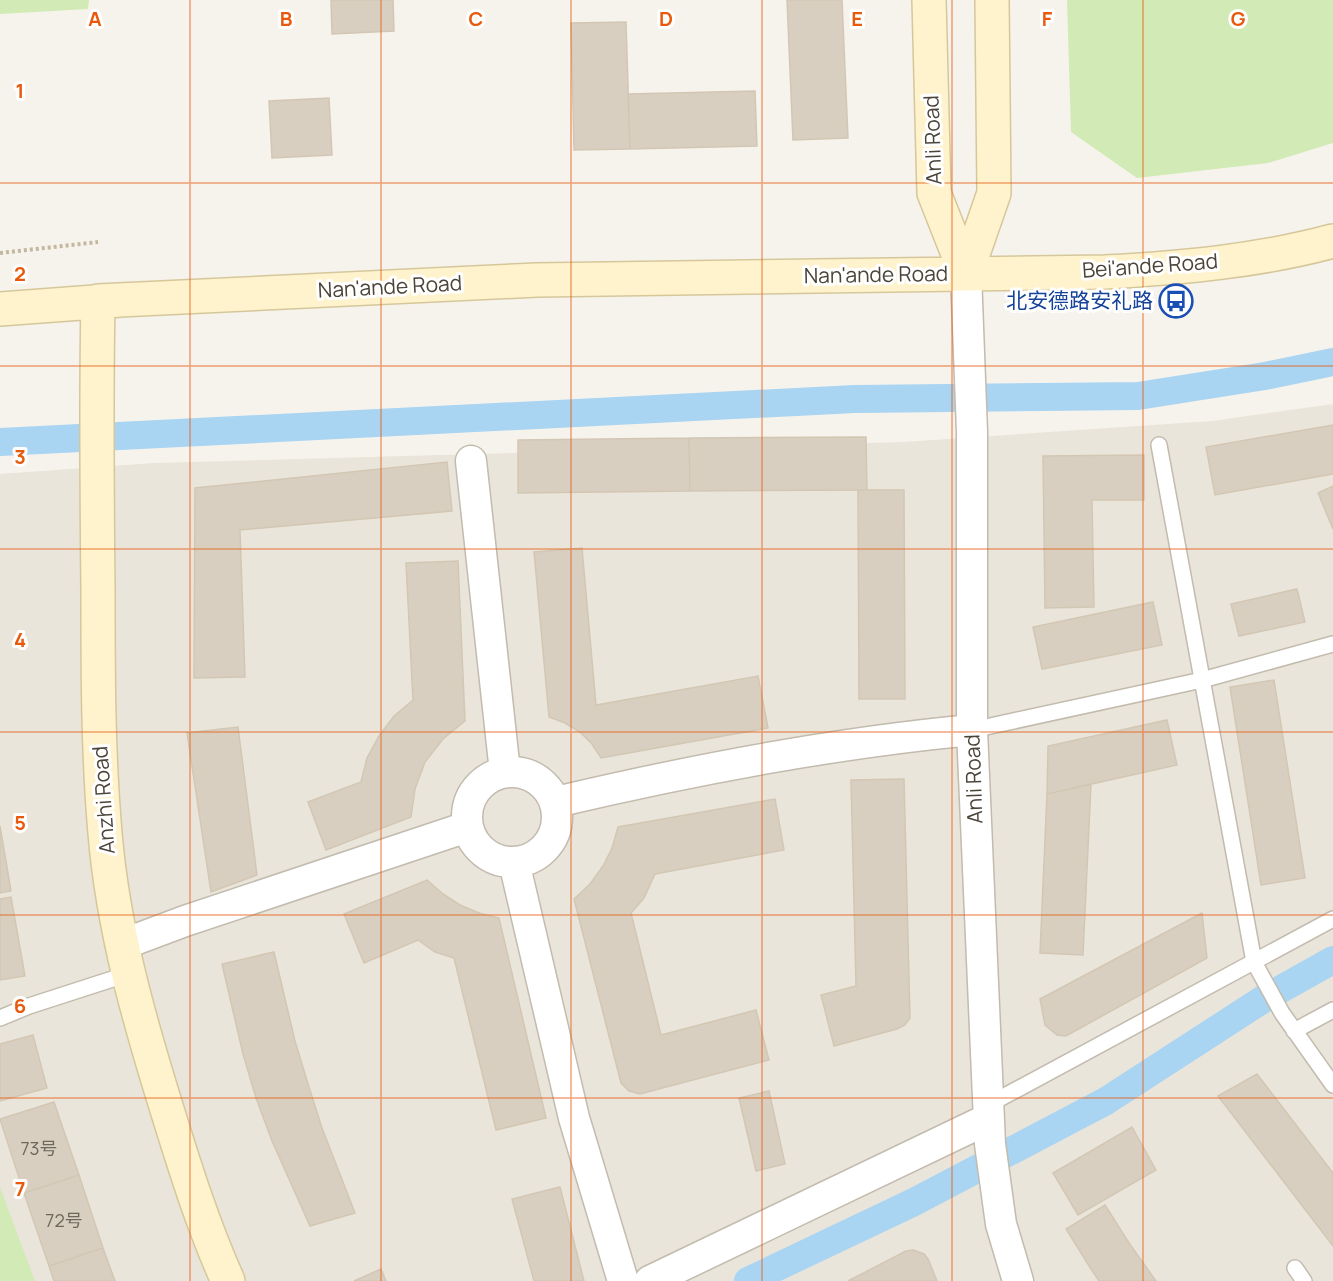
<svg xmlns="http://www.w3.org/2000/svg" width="1333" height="1281" font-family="Manrope,'Noto Sans SC',sans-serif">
  <rect width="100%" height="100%" fill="#f6f3ec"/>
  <path fill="#eae5da" d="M1333,404v877h-1333v-807l154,-11 750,-21 308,-21z"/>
  <path fill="#d2eab5" d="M0,0h89l-1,9 -88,5z
    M1067,0h266v143l-65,20 -131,15 -66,-46z
    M0,1187l35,94h-35z"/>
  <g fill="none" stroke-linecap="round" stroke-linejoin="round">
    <path stroke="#a9d4f2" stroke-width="28" d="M0,442l855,-43 283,-3 127,-20 68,-14
      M748,1281l166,-79 192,-101 159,-103 68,-38"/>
  </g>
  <path fill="#d8cfc1" stroke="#d3c7b4" stroke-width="1.5" d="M331,0h62l1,31 -62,3z
    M787,0h55l6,138 -55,2z
    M626,22l4,127 -56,1 -3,-127z
    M755,91l2,55 -127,3 -2,-55z
    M329,98l3,57 -60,3 -3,-57z
    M1333,425v49l-118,21 -9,-48z
    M866,437l1,53 -177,1 -1,-53z
    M689,438l1,53 -172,2v-53z
    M1144,455v45h-52l2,107 -49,1 -2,-152z
    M447,462l5,49 -212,19 5,147 -51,1 1,-190z
    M1333,486v43l-15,-36z
    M858,490h46l1,209h-46z
    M582,548l14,157 162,-29 10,52 -167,30 -9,-14 -12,-12 -15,-9 -16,-6 -15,-165z
    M458,561l7,160 -22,18 -18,23 -10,27 -4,28 -85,33 -18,-48 53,-20 6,-24 12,-22 15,-20 19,-16 -7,-137z
    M1297,589l8,33 -66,14 -8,-32z
    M1153,602l9,43 -120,24 -9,-42z
    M1274,680l31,198 -44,7 -31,-198z
    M1167,720l10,45 -130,29 1,-48z
    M238,727l19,148 -46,17 -24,-159z
    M904,779l6,239 -5,7 -8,4 -63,17 -13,-51 35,-9 -5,-206z
    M1091,784l-8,171 -43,-2 7,-159z
    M775,799l9,51 -129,24 -11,24 -13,15 30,122 95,-25 13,50 -129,34 -11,-3 -8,-8 -47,-184 16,-15 13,-18 9,-18 6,-21z
    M0,826l11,65 -11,2z
    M427,880l16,14 17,11 19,8 20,5 47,200 -50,12 -42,-172 -19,-6 -17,-12 -54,23 -20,-49z
    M11,897l14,79 -25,4v-81z
    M1202,913l5,45 -141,78 -9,-1 -12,-10 -5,-26z
    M274,952l21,89 13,43 14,44 33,85 -45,13 -38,-85 -16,-43 -13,-44 -21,-90z
    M33,1035l14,53 -47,13v-57z
    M1257,1074l76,99v73l-115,-150z
    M769,1091l16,73 -29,7 -17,-73z
    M54,1102l25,73 -55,18 -24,-74z
    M1132,1127l24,43 -78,45 -25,-42z
    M79,1175l24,73 -54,18 -25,-73z
    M560,1187l24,94h-50l-22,-82z
    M1105,1205l24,38 27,38h-57l-8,-12 -25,-40z
    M103,1248l12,33h-61l-5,-15z
    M913,1250l11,4 4,5 9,22h-89l58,-30z
    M381,1269l5,12h-32z"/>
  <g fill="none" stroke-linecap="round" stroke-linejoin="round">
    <defs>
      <path id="lane" d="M1159,445l95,517 28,51 51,72
        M972,730l230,-50 131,-36
        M0,1018l29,-12 99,-32
        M1294,1031l39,-21
        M988,1105l345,-186
        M1295,1268l9,13"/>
      <path id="street" d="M966,274l6,158v298l18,414 11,80 17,57
        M471,461l34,311
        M467 817a45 45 0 1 1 90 0a45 45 0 1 1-90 0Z
        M556,802c136,-32 276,-59 416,-72
        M514,862l60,256 49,163
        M121,945l64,-24 282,-94
        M650,1281l338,-162"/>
      <path id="secondary" d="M929,0l5,193 32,81
        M966,274l28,-81 -2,-193
        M0,309l121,-9
        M228,1281c-24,-53 -42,-110 -59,-165 -29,-93 -56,-186 -64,-283 -7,-80 -7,-161 -7,-241 -1,-97 -2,-194 0,-291l439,-21 568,-8c76,-4 154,-11 228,-31"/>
    </defs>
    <use href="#lane" stroke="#c2bbae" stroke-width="18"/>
    <use href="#street" stroke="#c2bbae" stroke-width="33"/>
    <use href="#secondary" stroke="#d6c79b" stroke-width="36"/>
    <path stroke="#c4b79f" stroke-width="4" stroke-dasharray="3 3" stroke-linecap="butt" d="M0,253l98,-11"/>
    <use href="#lane" stroke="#fff" stroke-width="15"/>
    <use href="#street" stroke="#fff" stroke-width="30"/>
    <use href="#secondary" stroke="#fff3cd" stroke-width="33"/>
  </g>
  <path fill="none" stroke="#e8590c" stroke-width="1.5" stroke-opacity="0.55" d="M190,0v1281M381,0v1281M571,0v1281M762,0v1281M952,0v1281M1143,0v1281M0,183h1333M0,366h1333M0,549h1333M0,732h1333M0,915h1333M0,1098h1333"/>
  <defs>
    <symbol id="bus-ring" viewBox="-11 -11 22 22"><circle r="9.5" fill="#fff" stroke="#1a4fb4" stroke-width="1.5"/><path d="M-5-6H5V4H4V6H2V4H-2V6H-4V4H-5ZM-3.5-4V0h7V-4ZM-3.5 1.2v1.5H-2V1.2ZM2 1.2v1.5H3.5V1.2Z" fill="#1a4fb4"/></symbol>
  </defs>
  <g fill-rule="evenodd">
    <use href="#bus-ring" x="1157" y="282" width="38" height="38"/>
  </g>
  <g text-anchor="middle" stroke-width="6" stroke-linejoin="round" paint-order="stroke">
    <g font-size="18" fill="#6e675b">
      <text x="39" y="1155">73号</text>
      <text x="64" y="1227">72号</text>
    </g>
    <g font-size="21" fill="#4b4439" stroke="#fff">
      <text transform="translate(933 140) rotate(-92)" y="7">Anli Road</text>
      <text transform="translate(1150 266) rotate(-4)" y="7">Bei'ande Road</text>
      <text transform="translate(876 275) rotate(-1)" y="7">Nan'ande Road</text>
      <text transform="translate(390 287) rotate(-3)" y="7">Nan'ande Road</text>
      <text transform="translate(974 779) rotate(-92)" y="7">Anli Road</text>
      <text transform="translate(104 800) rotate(-94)" y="7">Anzhi Road</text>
    </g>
    <g font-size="21" fill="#164399" stroke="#fff" text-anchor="end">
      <text x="1153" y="308">北安德路安礼路</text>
    </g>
  </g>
  <g font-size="20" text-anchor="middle" font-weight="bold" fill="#e8590c" stroke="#fff" stroke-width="6" stroke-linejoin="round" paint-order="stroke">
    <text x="95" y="26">A</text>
    <text x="286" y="26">B</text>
    <text x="476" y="26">C</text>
    <text x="666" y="26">D</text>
    <text x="857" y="26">E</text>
    <text x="1047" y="26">F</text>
    <text x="1238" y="26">G</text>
    <text x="20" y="98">1</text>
    <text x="20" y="281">2</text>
    <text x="20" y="464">3</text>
    <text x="20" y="647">4</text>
    <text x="20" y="830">5</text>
    <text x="20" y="1013">6</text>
    <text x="20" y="1196">7</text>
  </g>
</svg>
